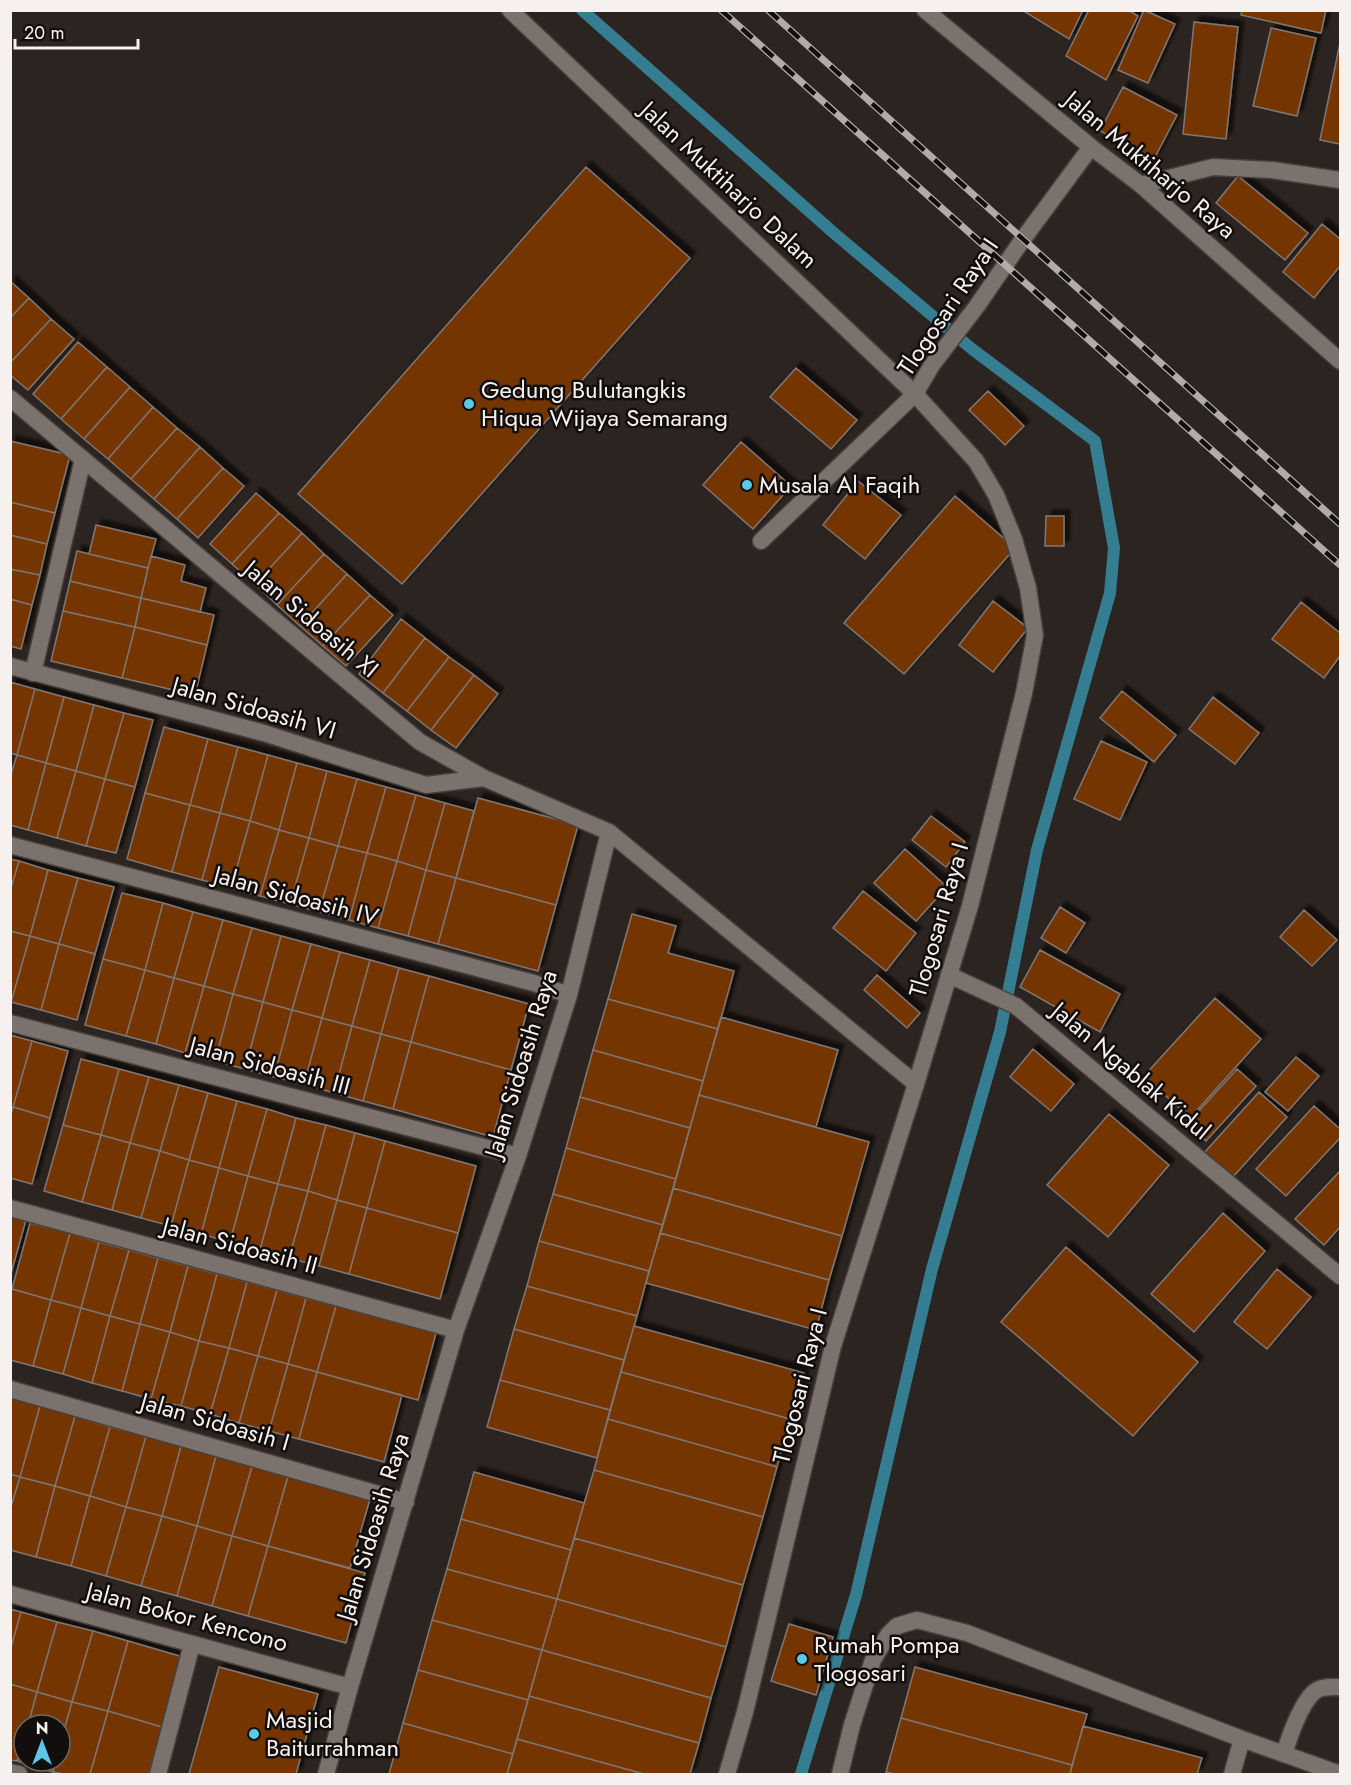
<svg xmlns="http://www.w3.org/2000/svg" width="1351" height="1785" font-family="Jost,sans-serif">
  <defs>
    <filter id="shadow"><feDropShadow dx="5.5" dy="-5.5" stdDeviation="1.5" flood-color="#0009"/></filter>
  </defs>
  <rect width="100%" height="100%" fill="#2c2420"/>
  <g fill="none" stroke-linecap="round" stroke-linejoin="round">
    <path stroke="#357d91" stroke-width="12" d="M582,10l253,224 137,115 123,92 19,107 -4,45 -73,257 -37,182 -68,237 -76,326 -55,179"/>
  </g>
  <path fill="#743603" stroke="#807772" stroke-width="1.5" filter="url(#shadow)" d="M1022,10h61l-14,29z
    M1089,10h39l10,6 -32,64 -40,-24z
    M1144,10l31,14 -27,59 -30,-13z
    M1242,10h84l-5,23 -80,-18z
    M1194,22l44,5 -12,112 -43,-5z
    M1271,28l45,10 -19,78 -44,-10z
    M1340,43v101l-20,-4z
    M1123,87l54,28 -23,44 -54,-28z
    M586,167l104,91 -288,326 -104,-90z
    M1238,176l70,57 -23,27 -69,-57z
    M1322,224l18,15v27l-26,32 -31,-26z
    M10,281l19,17 -19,20z
    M29,298l22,21 -41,44v-45z
    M51,319l23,20 -46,51 -18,-15v-12z
    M78,342l29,25 -46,52 -28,-25z
    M107,367l23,20 -46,52 -23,-20z
    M796,368l61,52 -26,29 -61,-52z
    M130,387l23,20 -45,52 -24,-20z
    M988,391l36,35 -19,19 -36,-35z
    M153,407l24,21 -46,51 -23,-20z
    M177,428l23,19 -46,52 -23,-20z
    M10,441l60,14 -15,58 -45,-11z
    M741,442l50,44 -38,43 -50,-44z
    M200,447l23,21 -46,51 -23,-20z
    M223,468l21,18 -46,52 -21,-19z
    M858,481l43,34 -36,44 -42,-34z
    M256,493l23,20 -47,51 -22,-20z
    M955,496l60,52 -111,126 -60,-51z
    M10,502l45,11 -8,31 -37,-9z
    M279,513l23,20 -47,51 -23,-20z
    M1046,516h18v30h-19z
    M96,525l60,14 -8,29 -59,-14z
    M302,533l22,21 -47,51 -22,-21z
    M10,535l37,9 -7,31 -30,-6z
    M77,551l71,17 -7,30 -71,-17z
    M324,554l23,20 -47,52 -23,-21z
    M151,556l34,9 -4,16 25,7 -6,24 -59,-14z
    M10,569l30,6 -8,30 -22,-6z
    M347,574l23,21 -47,51 -23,-20z
    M70,581l71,17 -6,29 -72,-16z
    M370,595l23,20 -47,51 -23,-20z
    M141,598l73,17 -7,30 -72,-18z
    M10,599l22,6 -11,44 -11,-3z
    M993,601l35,27 -35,44 -34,-27z
    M1301,602l39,31v23l-16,22 -52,-39z
    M63,611l72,16 -13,51 -71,-17z
    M401,619l24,19 -42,55 -24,-19z
    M135,627l72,18 -12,50 -73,-17z
    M425,638l24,19 -42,54 -24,-18z
    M449,657l25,18 -43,55 -24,-19z
    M474,675l24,19 -42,54 -25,-18z
    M10,682l25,7 -18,66 -7,-2z
    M35,689l29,8 -18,66 -29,-8z
    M1122,691l54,44 -22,27 -54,-44z
    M64,697l30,8 -18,66 -30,-8z
    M1213,697l46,36 -24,31 -46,-35z
    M94,705l30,8 -19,66 -29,-8z
    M124,713l29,7 -18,67 -30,-8z
    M164,727l44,12 -18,66 -45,-12z
    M208,739l30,8 -18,66 -30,-8z
    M1101,741l46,21 -27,58 -46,-21z
    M238,747l30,8 -18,66 -30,-8z
    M17,755l29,8 -18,67 -18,-5v-48z
    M268,755l29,8 -18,67 -29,-9z
    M46,763l30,8 -19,67 -29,-8z
    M297,763l30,8 -18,67 -30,-8z
    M76,771l29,8 -19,67 -29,-8z
    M327,771l30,8 -19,67 -29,-8z
    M105,779l30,8 -19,66 -30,-7z
    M357,779l29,8 -19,66 -29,-7z
    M386,787l30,8 -19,66 -30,-8z
    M145,793l45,12 -18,67 -45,-13z
    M416,795l29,8 -19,67 -29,-9z
    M478,798l100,27 -22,80 -100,-27z
    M445,803l29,8 -18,67 -30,-8z
    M190,805l30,8 -18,67 -30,-8z
    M220,813l30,8 -19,67 -29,-8z
    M931,816l34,26 -19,25 -34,-27z
    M250,821l29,9 -19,66 -29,-8z
    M279,830l30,8 -19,66 -30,-8z
    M309,838l29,8 -19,66 -29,-8z
    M338,846l29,7 -18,67 -30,-8z
    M905,849l42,38 -31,34 -42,-38z
    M367,853l30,8 -19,67 -29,-8z
    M10,859l9,2 -9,30z
    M19,861l29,9 -18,66 -20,-5v-40z
    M397,861l29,9 -18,66 -30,-8z
    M48,870l30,8 -19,66 -29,-8z
    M426,870l30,8 -18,66 -30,-8z
    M78,878l36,9 -19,67 -36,-10z
    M456,878l100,27 -18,66 -100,-27z
    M863,891l53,42 -30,38 -53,-43z
    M122,893l41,10 -18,67 -42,-11z
    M163,903l30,9 -19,66 -29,-8z
    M1060,907l25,16 -19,30 -25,-15z
    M1304,910l33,30 -25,26 -32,-29z
    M193,912l30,8 -19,66 -30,-8z
    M632,914l44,12 -8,27 66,18 -16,58 -110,-30z
    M223,920l29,8 -19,66 -29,-8z
    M252,928l29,8 -18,66 -30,-8z
    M10,931l20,5 -19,66h-1z
    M30,936l29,8 -18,66 -30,-8z
    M281,936l30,8 -19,66 -29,-8z
    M59,944l36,10 -18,66 -36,-10z
    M311,944l29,8 -18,66 -30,-8z
    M1040,950l80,44 -20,38 -80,-45z
    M340,952l30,8 -18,66 -30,-8z
    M103,959l42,11 -19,66 -41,-11z
    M370,960l29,8 -18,66 -29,-8z
    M399,968l30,8 -18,66 -30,-8z
    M145,970l29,8 -18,66 -30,-8z
    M877,975l43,38 -13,15 -43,-38z
    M429,976l100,28 -18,66 -100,-28z
    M174,978l30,8 -19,67 -29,-9z
    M204,986l29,8 -18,67 -30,-8z
    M233,994l30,8 -18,67 -30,-8z
    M1215,998l46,41 -71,79 -46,-42z
    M608,999l110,30 -15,52 -110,-31z
    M263,1002l29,8 -18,67 -29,-8z
    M292,1010l30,8 -18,66 -30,-7z
    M721,1017l117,33 -22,77 -117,-32z
    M322,1018l30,8 -18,67 -30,-9z
    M352,1026l29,8 -18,67 -29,-8z
    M381,1034l30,8 -18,67 -30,-8z
    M10,1035l22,6 -19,66h-3z
    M32,1041l36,10 -18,67 -37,-11z
    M411,1042l100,28 -18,67 -100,-28z
    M1033,1049l41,35 -23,27 -41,-34z
    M593,1050l110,31 -13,47 -110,-31z
    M1296,1057l23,19 -31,35 -23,-19z
    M81,1059l38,10 -18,66 -38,-10z
    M119,1069l30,8 -19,66 -29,-8z
    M1237,1069l19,17 -50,55 -19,-17z
    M149,1077l30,8 -19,66 -30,-8z
    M179,1085l29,8 -19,67 -29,-9z
    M1259,1092l28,25 -55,61 -28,-25z
    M208,1093l29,8 -18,67 -30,-8z
    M699,1095l170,47 -27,94 -169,-48z
    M580,1097l110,31 -14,51 -110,-31z
    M237,1101l30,8 -19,67 -29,-8z
    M1314,1106l26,23v9l-54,58 -30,-27z
    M13,1107l37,11 -18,66 -22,-6v-60z
    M267,1109l29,9 -18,66 -30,-8z
    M1109,1114l60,51 -61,72 -61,-52z
    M296,1118l30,7 -18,66 -30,-7z
    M63,1125l38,10 -19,67 -38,-11z
    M326,1125l29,8 -18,67 -29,-9z
    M355,1133l30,8 -18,67 -30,-8z
    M101,1135l29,8 -18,67 -30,-8z
    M385,1141l91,25 -18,67 -91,-25z
    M130,1143l30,8 -19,67 -29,-8z
    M566,1148l110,31 -13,46 -110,-31z
    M160,1151l29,9 -18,66 -30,-8z
    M189,1160l30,8 -18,66 -30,-8z
    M219,1168l29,8 -18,66 -29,-8z
    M1340,1171v56l-16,18 -29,-26z
    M248,1176l30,8 -18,66 -30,-8z
    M278,1184l30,7 -19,67 -29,-8z
    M673,1188l169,48 -13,44 -169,-47z
    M308,1191l29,9 -18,66 -30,-8z
    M553,1194l110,31 -14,46 -110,-30z
    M337,1200l30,8 -18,66 -30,-8z
    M367,1208l91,25 -18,66 -91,-25z
    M1223,1213l42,38 -71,81 -43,-38z
    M10,1215l16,5 -16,57z
    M30,1223l40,10 -19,67 -39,-11z
    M70,1233l29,9 -18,66 -30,-8z
    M660,1233l169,47 -13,50 -170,-47z
    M539,1241l110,30 -12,45 -110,-30z
    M99,1242l30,8 -19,66 -29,-8z
    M1066,1247l132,115 -65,74 -132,-114z
    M129,1250l29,8 -18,66 -30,-8z
    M158,1258l30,8 -18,66 -30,-8z
    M188,1266l29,8 -18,67 -29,-9z
    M1277,1269l34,28 -44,52 -33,-27z
    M217,1274l30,8 -18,66 -30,-7z
    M247,1282l30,8 -19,66 -29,-8z
    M527,1286l110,30 -13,44 -110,-31z
    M12,1289l39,11 -18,66 -23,-6v-66z
    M277,1290l29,8 -18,66 -30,-8z
    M306,1298l30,8 -19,66 -29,-8z
    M51,1300l30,8 -18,66 -30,-8z
    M336,1306l100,27 -18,67 -101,-28z
    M81,1308l29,8 -18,67 -29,-9z
    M110,1316l30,8 -18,67 -30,-8z
    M140,1324l30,8 -19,67 -29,-8z
    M634,1326l170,47 -14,46 -169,-47z
    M514,1329l110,31 -14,50 -110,-30z
    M170,1332l29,9 -18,65 -30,-7z
    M199,1341l30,7 -19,66 -29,-8z
    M229,1348l29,8 -19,67 -29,-9z
    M258,1356l30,8 -19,67 -30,-8z
    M288,1364l29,8 -18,67 -30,-8z
    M317,1372l85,23 -18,67 -85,-23z
    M621,1372l169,47 -13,48 -169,-48z
    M500,1380l110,30 -13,48 -110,-31z
    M10,1398l30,8 -20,71 -10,-3z
    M40,1406l35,10 -20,70 -35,-9z
    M75,1416l35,11 -20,69 -35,-10z
    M608,1419l169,48 -14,50 -169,-47z
    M110,1427l36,9 -20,71 -36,-11z
    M146,1436l35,10 -19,70 -36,-9z
    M181,1446l35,10 -19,70 -35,-10z
    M216,1456l36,10 -20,70 -35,-10z
    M252,1466l36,10 -20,70 -36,-10z
    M594,1470l169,47 -20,68 -169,-47z
    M474,1472l110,31 -13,47 -110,-31z
    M10,1474l10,3 -10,33z
    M288,1476l82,23 -20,69 -82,-22z
    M20,1477l35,9 -19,71 -26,-7v-40z
    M55,1486l35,10 -19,70 -35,-9z
    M90,1496l36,11 -20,69 -35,-10z
    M126,1507l36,9 -21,70 -35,-10z
    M162,1516l35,10 -20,70 -36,-10z
    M461,1519l110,31 -14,49 -110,-30z
    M197,1526l35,10 -20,70 -35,-10z
    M232,1536l36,10 -20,70 -36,-10z
    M574,1538l169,47 -17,62 -169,-48z
    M268,1546l97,27 -19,70 -98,-27z
    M447,1569l110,30 -15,51 -110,-30z
    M557,1599l169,48 -15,51 -169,-48z
    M10,1609l11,3 -11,39z
    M21,1612l36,10 -20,70 -27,-8v-33z
    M432,1620l110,30 -14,50 -110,-30z
    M57,1622l36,9 -21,71 -35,-10z
    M789,1624l44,13 -17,58 -45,-14z
    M93,1631l35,10 -20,70 -36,-9z
    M128,1641l55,16 -21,70 -54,-16z
    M542,1650l169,48 -12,45 -170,-47z
    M219,1667l99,27 -22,80h-107z
    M915,1667l172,47 -15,51 -171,-47z
    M418,1670l110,30 -15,54 -110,-31z
    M10,1684l27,8 -9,33h-4v13l-7,23 -7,-1z
    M37,1692l35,10 -12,43v-20h-32z
    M529,1696l170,47 -9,31h-46l-127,-35z
    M72,1702l36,9 -18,63h-27l-10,-2 3,-11h4v-16z
    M108,1711l54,16 -13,47h-59z
    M901,1718l171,47 -2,9h-176l-8,-2z
    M403,1723l110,31 -6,20h-118z
    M1083,1726l119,32 -5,16h-127z
    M24,1738v23h32l-3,11 -36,-11z
    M517,1739l127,35h-137z"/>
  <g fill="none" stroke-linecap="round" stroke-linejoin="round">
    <defs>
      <path id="service" d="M1284,1754c5,-16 18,-55 33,-64 7,-4 15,-3 23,-3"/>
      <path id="minor" d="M1141,185l72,-18 59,3 68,10
        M10,398l410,344 64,36 125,54 307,252
        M761,541l154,-147 17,-29 45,-59 46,-67 68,-92
        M10,666l254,67 162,52 58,-7
        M33,673l50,-214
        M10,845l524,138 35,12
        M949,975l67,31 324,270
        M10,1023l508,133
        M10,1208l446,122
        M10,1389l396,113
        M10,1594l340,93
        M10,1772l9,2
        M158,1774l34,-130
        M326,1774l24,-87 106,-357 62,-174 51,-161 40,-163
        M840,1774l12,-49 21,-65 15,-25 9,-9 20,-6 50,13 275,106 98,35
        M1232,1774l10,-35"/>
      <path id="tertiary" d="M510,10l405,384 61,67 20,34 18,44 14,49 7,47 -11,58 -54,213 -54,178 -83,262 -88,366 -18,62
        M925,10l166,137 50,38 199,176"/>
    </defs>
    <use href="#service" stroke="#46403c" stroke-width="19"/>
    <use href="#minor" stroke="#46403c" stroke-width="19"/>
    <use href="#tertiary" stroke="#46403c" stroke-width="19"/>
    <use href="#service" stroke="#7b726d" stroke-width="16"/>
    <use href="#minor" stroke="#7b726d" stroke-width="16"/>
    <use href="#tertiary" stroke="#7b726d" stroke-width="16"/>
    <defs>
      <path id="rail" d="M721,10l619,555
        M768,10l572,514"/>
    </defs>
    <use href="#rail" stroke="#b2aca8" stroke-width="7"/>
    <use href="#rail" stroke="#120e0d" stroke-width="4.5" stroke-dasharray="14" stroke-linecap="butt"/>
  </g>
  <g fill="#5bc8e6" stroke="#120e0d" stroke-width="2">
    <circle cx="469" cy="404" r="6"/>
    <circle cx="747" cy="485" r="6"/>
    <circle cx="802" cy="1659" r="6"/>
    <circle cx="254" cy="1734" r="6"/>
  </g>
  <g text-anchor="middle" stroke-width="5" stroke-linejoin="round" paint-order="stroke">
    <g font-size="24" fill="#f6f1ee" stroke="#120e0d">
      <text transform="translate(1150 165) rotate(40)" y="8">Jalan Muktiharjo Raya</text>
      <text transform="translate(729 185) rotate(43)" y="8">Jalan Muktiharjo Dalam</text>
      <text transform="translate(948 307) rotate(-56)" y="8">Tlogosari Raya I</text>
      <text transform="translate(311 619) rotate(40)" y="8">Jalan Sidoasih XI</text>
      <text transform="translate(254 708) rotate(16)" y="8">Jalan Sidoasih VI</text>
      <text transform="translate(296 896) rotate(15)" y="8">Jalan Sidoasih IV</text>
      <text transform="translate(939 920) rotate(-74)" y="8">Tlogosari Raya I</text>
      <text transform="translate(521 1064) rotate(-73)" y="8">Jalan Sidoasih Raya</text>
      <text transform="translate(270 1066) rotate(15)" y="8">Jalan Sidoasih III</text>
      <text transform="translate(1131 1071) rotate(40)" y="8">Jalan Ngablak Kidul</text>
      <text transform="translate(240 1246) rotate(15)" y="8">Jalan Sidoasih II</text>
      <text transform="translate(800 1386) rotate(-76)" y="8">Tlogosari Raya I</text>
      <text transform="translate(215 1422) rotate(16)" y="8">Jalan Sidoasih I</text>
      <text transform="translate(373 1527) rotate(-73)" y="8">Jalan Sidoasih Raya</text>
      <text transform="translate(187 1617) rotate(15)" y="8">Jalan Bokor Kencono</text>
    </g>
    <g font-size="24" fill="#f6f1ee" stroke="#120e0d" text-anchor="start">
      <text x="481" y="398">Gedung Bulutangkis<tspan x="481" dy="28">Hiqua Wijaya Semarang</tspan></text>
      <text x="759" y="493">Musala Al Faqih</text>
      <text x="814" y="1653">Rumah Pompa<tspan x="814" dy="28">Tlogosari</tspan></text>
      <text x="266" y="1728">Masjid<tspan x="266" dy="28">Baiturrahman</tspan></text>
    </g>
  </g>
  <rect width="1351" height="1785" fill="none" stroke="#f6f1ee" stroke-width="24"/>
  <g transform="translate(42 1743)"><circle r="28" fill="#120e0d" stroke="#6d6967" stroke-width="1.5"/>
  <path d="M0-4.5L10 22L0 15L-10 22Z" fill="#5bc8e6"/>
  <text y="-9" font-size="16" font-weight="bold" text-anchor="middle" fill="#f6f1ee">N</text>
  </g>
  <path d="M15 39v9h123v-9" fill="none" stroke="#f6f1ee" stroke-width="3"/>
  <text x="24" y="39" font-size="18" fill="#f6f1ee" stroke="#120e0d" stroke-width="4.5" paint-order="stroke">20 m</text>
</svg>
